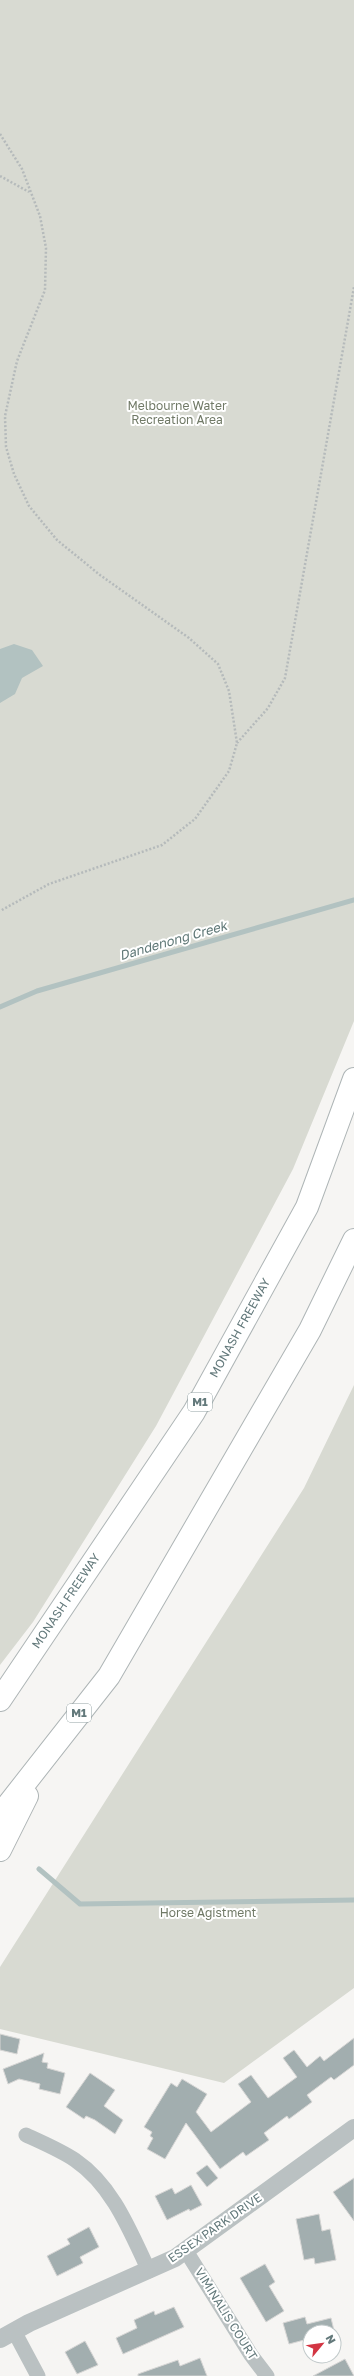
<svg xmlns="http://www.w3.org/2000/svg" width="354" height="2376" font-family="'Golos Text',sans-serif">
  <rect width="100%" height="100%" fill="#f6f5f3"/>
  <path fill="#d8dad2" d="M0,0h354v1021l-61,148 -137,257 -123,196 -33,43z
    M354,1385v603l-130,95 -224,-54v-62l304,-479z"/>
  <path fill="#b2c2c1" d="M14,644l18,6 11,16 -21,12 -7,16 -15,9v-54z"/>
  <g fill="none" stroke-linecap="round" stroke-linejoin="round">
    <path stroke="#b2c2c1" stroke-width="5" d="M0,1007l37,-16 317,-91
      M39,1869l41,35 274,-4"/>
  </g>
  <path fill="#a2aeaf" stroke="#d7d6d5" d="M0,2034l20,5 -3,15 -17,-4z
    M354,2038v27l-20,15 -3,-3 -24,18 5,7 -23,17 -2,-3 -23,17 5,7 -23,16 -3,-4 -23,17 -34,-46 -21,36 -18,-10 6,-11 -3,-2 2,-4 -8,-5 27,-44 6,4 5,-8 25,15 -11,18 15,20 40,-30 -13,-18 13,-9 17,23 29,-21 -14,-19 11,-8 13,17 13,-11 4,5z
    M44,2053l-2,9 6,1 -1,5 18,5 -5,21 -21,-5 1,-5 -21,-5 -11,5 -5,-15z
    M90,2073l25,17 -11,16 19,14 -8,14 -20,-14 -9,-4 -2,3 -18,-12z
    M207,2165l11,13 -11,9 -11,-14z
    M354,2178v43l-21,-29z
    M191,2185l11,20 -12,6 -1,-2 -22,11 -12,-24 17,-8 3,6z
    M319,2214l3,17 8,-2 6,31 -21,4 -1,-6 -10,2 -8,-41z
    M89,2227l10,20 -19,10 3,6 -26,13 -10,-20 23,-12 -3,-5z
    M265,2264l10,18 -6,4 15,25 -18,11 -26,-44z
    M174,2307l10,20 -61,27 -7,-16 21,-10 -3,-8 20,-9 1,4z
    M305,2317l2,7 24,-6 5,21 -2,1v-8h-24v14l-2,-7 -19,5 -6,-21z
    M85,2341l13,24 -21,9 -12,-22z
    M200,2358l7,18h-69v-2l40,-14 2,6z
    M345,2359l9,17h-41z"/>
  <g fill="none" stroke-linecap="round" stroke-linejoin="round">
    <defs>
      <path id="motorway" d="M0,1700l194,-288 113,-205 47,-128
        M0,1815l109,-139 201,-346 44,-90
        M0,1850l27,-54"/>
    </defs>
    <use href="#motorway" stroke="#aeb5b6" stroke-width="24"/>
    <path stroke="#b5babb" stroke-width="2.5" stroke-dasharray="2 2" stroke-linecap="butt" d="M0,134l22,35 18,47 6,32 -1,42 -28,71 -12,55 1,31 8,27 15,32 28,34 43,35 89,63 29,26 11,27 8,52 -8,28 -34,48 -33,26 -113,39 -49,27
      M0,176l29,16
      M237,743l31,-35 17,-30 69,-391"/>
    <path stroke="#bac1c2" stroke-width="15" d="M26,2135c17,8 34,15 49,25 38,26 55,71 74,111
      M186,2251l65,104 16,21
      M14,2331l24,45"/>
    <path stroke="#bac1c2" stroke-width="18" d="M0,2339l29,-16 146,-65 179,-130"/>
    <use href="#motorway" stroke="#fff" stroke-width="22"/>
  </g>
  <g text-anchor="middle" stroke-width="4" stroke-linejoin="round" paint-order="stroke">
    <g fill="#fff" stroke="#92a1a3" stroke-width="1">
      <rect x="188" y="1393" width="24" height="18" rx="3"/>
      <rect x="67" y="1704" width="24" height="18" rx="3"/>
    </g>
    <g font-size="11" font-weight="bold" fill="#63797b">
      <text x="200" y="1406">M1</text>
      <text x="79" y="1717">M1</text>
    </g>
    <g font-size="12" fill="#707966" stroke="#fff">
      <text x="177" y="410">Melbourne Water<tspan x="177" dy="14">Recreation Area</tspan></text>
      <text x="208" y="1917">Horse Agistment</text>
    </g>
    <g font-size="12" fill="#63797b" stroke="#fff">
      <text transform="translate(240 1328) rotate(-61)" y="4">MONASH FREEWAY</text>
      <text transform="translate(66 1601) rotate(-56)" y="4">MONASH FREEWAY</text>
      <text transform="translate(215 2228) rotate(-35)" y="4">ESSEX PARK DRIVE</text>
      <text transform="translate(226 2314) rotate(58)" y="4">VIMINALIS COURT</text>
    </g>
    <g font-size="13" font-style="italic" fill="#5e7776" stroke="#fff">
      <text transform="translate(173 940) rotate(-16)" y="5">Dandenong Creek</text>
    </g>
  </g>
  <g transform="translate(322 2344) rotate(61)"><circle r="19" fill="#ffffff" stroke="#c1c9ca"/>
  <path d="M0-3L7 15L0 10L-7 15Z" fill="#d33543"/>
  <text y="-6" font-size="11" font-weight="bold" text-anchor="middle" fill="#63797b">N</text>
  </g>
</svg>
